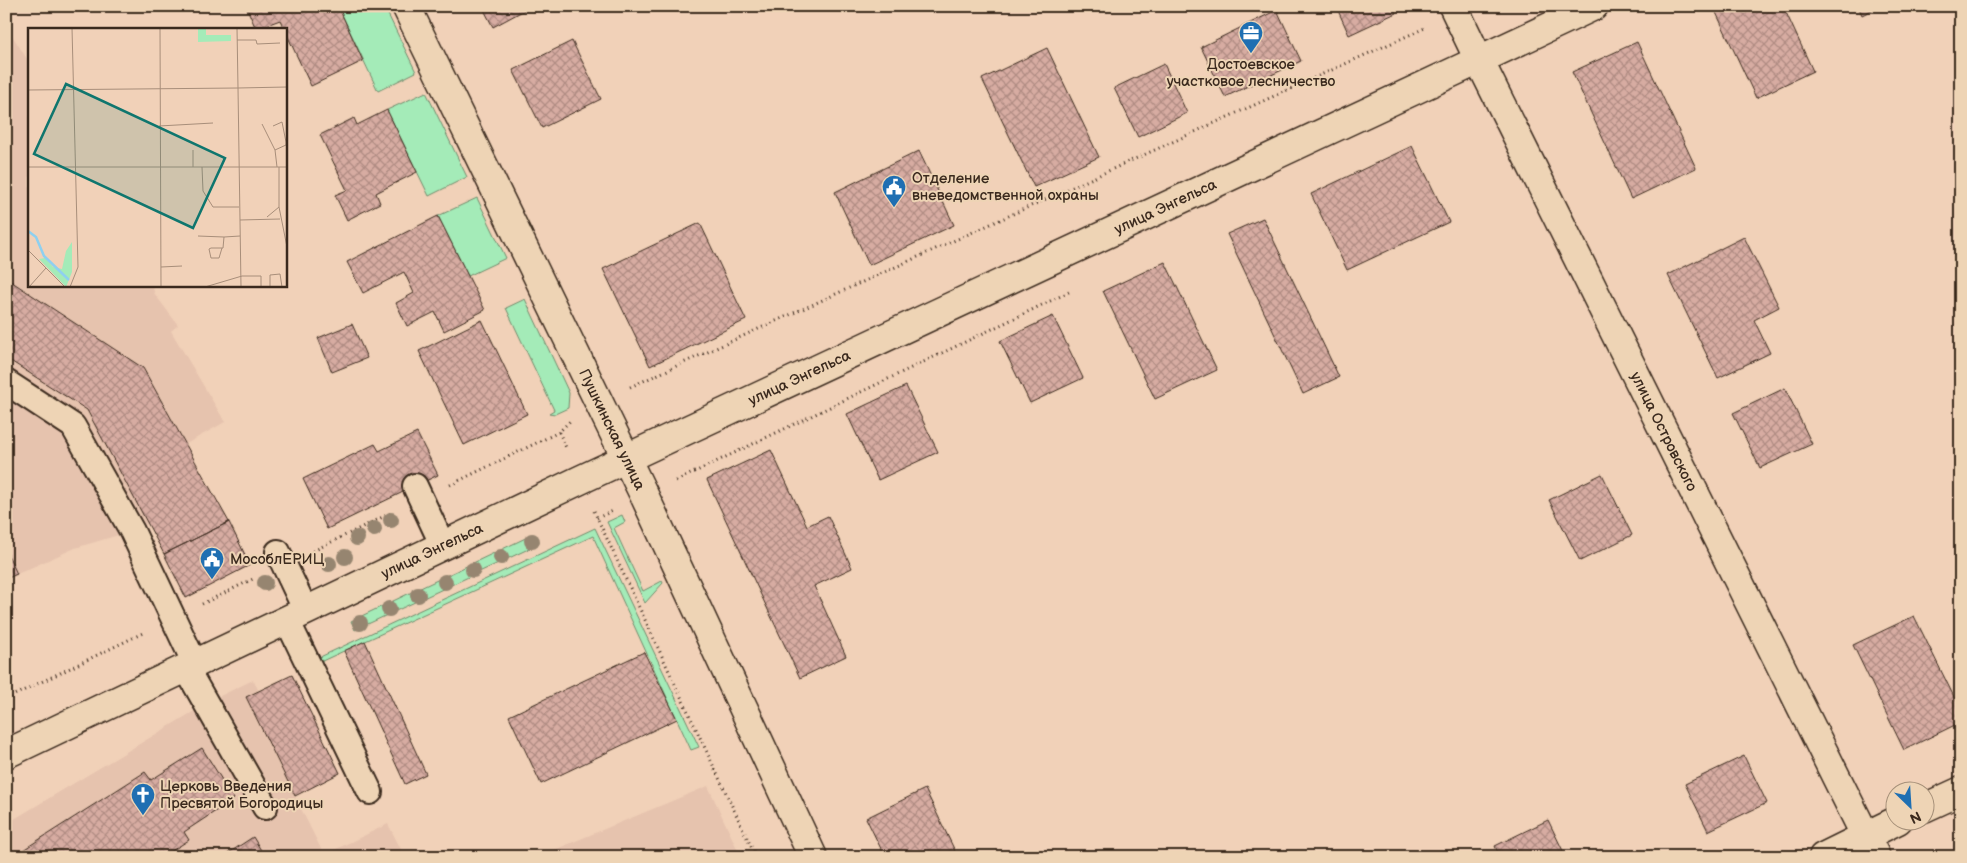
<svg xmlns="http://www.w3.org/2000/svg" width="1967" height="863" font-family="'Balsamiq Sans',sans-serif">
  <defs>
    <pattern id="building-cross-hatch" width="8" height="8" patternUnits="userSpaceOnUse" patternTransform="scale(1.25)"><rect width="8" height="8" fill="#d7aca2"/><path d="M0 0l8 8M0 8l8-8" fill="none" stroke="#b08c83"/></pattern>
  </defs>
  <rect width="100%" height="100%" fill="#f1d1b8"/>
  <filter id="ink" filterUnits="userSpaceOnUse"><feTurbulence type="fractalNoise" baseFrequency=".02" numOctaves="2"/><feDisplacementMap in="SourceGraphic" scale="10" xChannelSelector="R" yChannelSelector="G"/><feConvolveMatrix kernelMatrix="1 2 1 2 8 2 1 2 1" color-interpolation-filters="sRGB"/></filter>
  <g filter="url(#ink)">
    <path fill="#e6c3ae" d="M6,26l23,36v223h124l1,8 24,32 -7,6 54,91 -39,22 43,78 21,43 -64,33 -37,-75 -17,8 -57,17 -69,31z
      M253,680l6,11 -13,7 78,157 64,-31 17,33h-399v-33l210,-126z
      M708,786l33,71h-184l-3,-7z"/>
    <path fill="#a4ebb8" stroke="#708a6b" d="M338,6h46l32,66 -38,19z
      M426,92l41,85 -38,19 -42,-86z
      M477,198l29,60 -38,18 -30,-60z
      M525,299l44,94 -1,15 -13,6 -6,-1 5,-3 -48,-102z
      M622,515l3,7 -11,6 29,63 19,-10 1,2 -18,20 -38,-81z
      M595,528l104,219 -8,3 -98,-214 -273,126 -2,-4z
      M534,534l5,10 -184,86 -4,-9z"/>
    <path fill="url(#building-cross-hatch)" stroke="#3b2a1e" d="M246,6h92l25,55 -52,25 -31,-66 -24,9z
      M482,6h50l-39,21z
      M1336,6h57l3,7 -47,22z
      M1713,6h70l30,65 -57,27z
      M1858,6h22l-18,9z
      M1277,10l24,51 -76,36 -24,-50z
      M572,41l29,58 -59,29 -29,-58z
      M1637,42l59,126 -65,31 -59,-127z
      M1047,48l52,109 -65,30 -52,-108z
      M1164,64l23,49 -49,24 -24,-49z
      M387,110l30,62 -41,21 4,10 -33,17 -12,-25 12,-5 -27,-55 34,-17 3,7z
      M1412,146l37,76 -102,48 -36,-76z
      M919,151l35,74 -85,40 -34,-73z
      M438,216l47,94 -41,21 -9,-19 -28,14 -11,-23 18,-10 -10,-21 -41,21 -16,-31z
      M1263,218l76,159 -36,17 -76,-160z
      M700,223l46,97 -96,46 -47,-97z
      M1744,237l35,70 -25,13 16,33 -52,25 -50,-103z
      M1165,262l52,108 -62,29 -52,-108z
      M6,278l137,90 86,154 -65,32 -77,-144 -81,-52z
      M1053,316l30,62 -53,25 -30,-62z
      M482,320l45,94 -63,31 -45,-94z
      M352,324l15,34 -35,14 -14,-34z
      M906,386l32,66 -60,28 -31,-66z
      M1785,388l27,56 -52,24 -27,-55z
      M417,433l21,42 -111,54 -24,-50 72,-35 4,7z
      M771,450l36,76 21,-10 24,52 -38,18 32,70 -46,22 -93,-198z
      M1602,474l30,61 -52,26 -31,-61z
      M229,522l21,43 -64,33 -22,-44z
      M6,550l11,24 -11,5z
      M1914,616l47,95v11l-57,28 -51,-105z
      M365,641l61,133 -21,10 -61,-133z
      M644,652l33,67 -136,65 -32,-68z
      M292,675l48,98 -45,23 -49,-99z
      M202,748l32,51 -50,33 5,8 -27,17h-150l133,-85 6,8z
      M1744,756l23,47 -59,28 -23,-47z
      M925,789l30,62 -13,6h-57l-19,-39z
      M1548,820l18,37h-66l-5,-11z
      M253,837l12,20h-40l-1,-1z"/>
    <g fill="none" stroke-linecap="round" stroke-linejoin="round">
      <defs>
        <path id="service" d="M6,382l67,44 59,105 63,133
          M415,486l28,60
          M278,552l28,59
          M287,620l83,172
          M186,668l79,139"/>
        <g id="minor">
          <path id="s1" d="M406,6l238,489 169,362"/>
          <path id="s2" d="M1594,6l-115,54 397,797"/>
          <path d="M1924,808l37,-17"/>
          <path d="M1823,857l75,-37"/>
        </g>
        <g id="tertiary">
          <path id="s3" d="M6,754l574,-274 899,-420 -26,-54"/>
        </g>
      </defs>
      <use href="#service" stroke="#3b2a1e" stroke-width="28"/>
      <use href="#minor" stroke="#3b2a1e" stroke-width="31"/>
      <use href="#tertiary" stroke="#3b2a1e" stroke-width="31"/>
      <path stroke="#3b2a1e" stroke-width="3" stroke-dasharray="1 4" stroke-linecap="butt" d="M630,387l797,-360
        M559,432l8,18
        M676,481l395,-190
        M450,485l109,-53 11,-11
        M594,511l162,346
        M597,518l18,-8
        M313,551l80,-39
        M202,604l53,-26
        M6,699l139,-67"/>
      <use href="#service" stroke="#eed4b5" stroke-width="24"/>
      <use href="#minor" stroke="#eed4b5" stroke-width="28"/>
      <use href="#tertiary" stroke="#eed4b5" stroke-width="28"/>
    </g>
    <g fill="#968570">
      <circle cx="391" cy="520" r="8"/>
      <circle cx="374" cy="529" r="8"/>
      <circle cx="357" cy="538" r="8"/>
      <circle cx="532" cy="541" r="8"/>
      <circle cx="345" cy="557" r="8"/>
      <circle cx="501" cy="557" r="8"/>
      <circle cx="329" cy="564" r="8"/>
      <circle cx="473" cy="570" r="8"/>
      <circle cx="445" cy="582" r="8"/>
      <circle cx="265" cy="583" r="8"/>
      <circle cx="418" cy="595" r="8"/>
      <circle cx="389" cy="609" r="8"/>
      <circle cx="360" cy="623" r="8"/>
    </g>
  </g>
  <defs>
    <symbol id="office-pin" viewBox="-11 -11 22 30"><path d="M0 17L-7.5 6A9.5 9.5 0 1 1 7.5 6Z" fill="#1f6fb2" stroke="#eed4b5"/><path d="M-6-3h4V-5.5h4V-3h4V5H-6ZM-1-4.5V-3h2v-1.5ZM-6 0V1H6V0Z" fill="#fff"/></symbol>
    <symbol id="civic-pin" viewBox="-11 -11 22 30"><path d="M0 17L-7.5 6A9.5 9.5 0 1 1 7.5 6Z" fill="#1f6fb2" stroke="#eed4b5"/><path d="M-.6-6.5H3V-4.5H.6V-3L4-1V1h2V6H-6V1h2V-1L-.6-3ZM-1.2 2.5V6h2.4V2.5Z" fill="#fff"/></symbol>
    <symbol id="church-pin" viewBox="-11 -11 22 30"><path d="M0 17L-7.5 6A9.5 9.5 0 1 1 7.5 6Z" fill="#1f6fb2" stroke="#eed4b5"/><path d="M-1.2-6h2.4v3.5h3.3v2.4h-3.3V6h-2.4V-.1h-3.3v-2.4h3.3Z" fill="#fff"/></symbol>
  </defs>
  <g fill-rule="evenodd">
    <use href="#office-pin" x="1237" y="19" width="28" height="38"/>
    <use href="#civic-pin" x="880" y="173" width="28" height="38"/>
    <use href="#civic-pin" x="198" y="545" width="28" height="38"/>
    <use href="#church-pin" x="129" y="781" width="28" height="38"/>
  </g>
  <g text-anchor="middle" stroke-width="4" stroke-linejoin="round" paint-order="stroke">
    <g font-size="15" fill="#3b2a1e" stroke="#eed4b5" text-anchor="start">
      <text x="1251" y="69" text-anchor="middle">Достоевское<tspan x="1251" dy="17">участковое лесничество</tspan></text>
      <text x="912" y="183">Отделение<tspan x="912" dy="17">вневедомственной охраны</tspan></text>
      <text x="230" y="564">МособлЕРИЦ</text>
      <text x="160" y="791">Церковь Введения<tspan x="160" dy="17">Пресвятой Богородицы</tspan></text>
    </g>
    <g font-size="15" fill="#3b2a1e" stroke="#eed4b5">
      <text dy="5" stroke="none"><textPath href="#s3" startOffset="1282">улица Энгельса</textPath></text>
      <text dy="5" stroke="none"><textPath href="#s3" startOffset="878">улица Энгельса</textPath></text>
      <text dy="5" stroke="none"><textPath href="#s1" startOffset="471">Пушкинская улица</textPath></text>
      <text dy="5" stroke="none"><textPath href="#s2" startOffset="542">улица Островского</textPath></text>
      <text dy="5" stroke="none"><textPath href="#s3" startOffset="472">улица Энгельса</textPath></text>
    </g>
  </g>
  <g transform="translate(28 28)">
    <rect width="259" height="259" fill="#f1d1b8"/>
    <path d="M170,0h8v7h25v6l-33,1z" fill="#a4ebb8"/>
    <path d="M44,214v30l-6,15 -27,-28 6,-1 8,9 9,2 4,-18z" fill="#a4ebb8"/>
    <path fill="none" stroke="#8ed0f0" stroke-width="2.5" d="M0,203l8,6 8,19 25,24"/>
    <path fill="none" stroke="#a88e7a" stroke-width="1" d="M132,0l1,259M209,12h19l1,4 23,-1M0,62l210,-2 -1,-60M234,96l13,26 2,17M131,98l54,-3M245,98l9,-4 4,20v3l-11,5M165,122v17M0,139h259M174,139l1,24 10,16h26M251,179l8,40M239,189l12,-10v-40M212,192l40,-1M170,208l26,1M194,220l-3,10h-8l-2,-9 2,-1h12l1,-11 16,-1M0,222l37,37M133,239l21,-1M1,259l17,-19M42,259l8,-20 -6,-239M177,259l37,-11h19v10M213,259l-3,-199 49,-1M242,259v-12l10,-1 2,13"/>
    <path fill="#0f766e" fill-opacity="0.15" stroke="#0f766e" stroke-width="2.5" d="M38,56l159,74 -32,70 -159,-74z"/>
    <rect width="259" height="259" fill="none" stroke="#3b2a1e" stroke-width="2.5"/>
  </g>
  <rect width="1967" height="863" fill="none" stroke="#eed4b5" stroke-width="25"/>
  <rect x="12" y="12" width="1942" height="838" fill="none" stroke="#3b2a1e" stroke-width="2" filter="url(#ink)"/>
  <g transform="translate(1910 806) rotate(155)"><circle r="24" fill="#eed4b5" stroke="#a69079"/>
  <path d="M0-4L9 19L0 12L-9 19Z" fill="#1f6fb2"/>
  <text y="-8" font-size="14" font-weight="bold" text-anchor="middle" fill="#3b2a1e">N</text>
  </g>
</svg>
